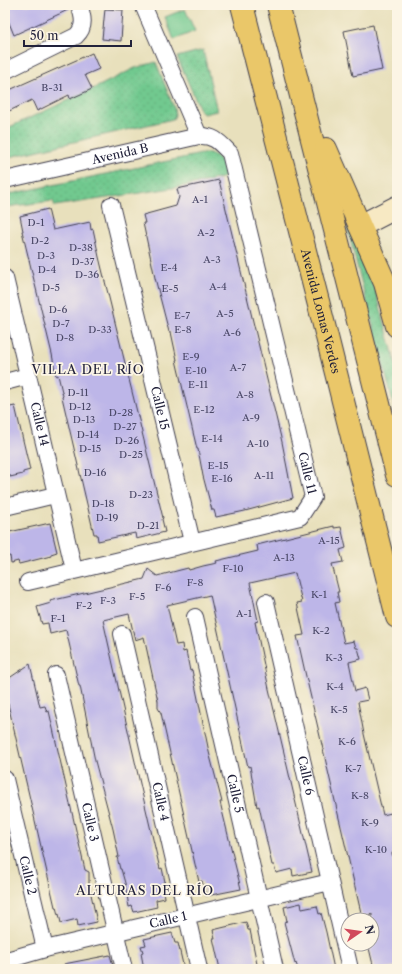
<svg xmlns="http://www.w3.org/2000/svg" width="402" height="974" font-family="'Libre Caslon Text',serif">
  <defs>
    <pattern id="grass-dots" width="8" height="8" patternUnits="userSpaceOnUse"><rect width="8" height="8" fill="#71c98f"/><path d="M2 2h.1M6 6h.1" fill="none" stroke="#62ac7c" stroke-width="1.8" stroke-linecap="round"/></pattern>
  </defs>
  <rect width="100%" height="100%" fill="#fcf5e5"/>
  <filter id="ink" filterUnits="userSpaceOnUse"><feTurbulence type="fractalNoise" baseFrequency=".025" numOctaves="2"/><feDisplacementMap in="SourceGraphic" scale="8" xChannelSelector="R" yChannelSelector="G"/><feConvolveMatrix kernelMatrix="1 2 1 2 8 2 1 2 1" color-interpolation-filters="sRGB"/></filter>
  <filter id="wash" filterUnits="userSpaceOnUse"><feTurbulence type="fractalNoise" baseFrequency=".012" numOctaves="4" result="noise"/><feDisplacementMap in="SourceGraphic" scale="16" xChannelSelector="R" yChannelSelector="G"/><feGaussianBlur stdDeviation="0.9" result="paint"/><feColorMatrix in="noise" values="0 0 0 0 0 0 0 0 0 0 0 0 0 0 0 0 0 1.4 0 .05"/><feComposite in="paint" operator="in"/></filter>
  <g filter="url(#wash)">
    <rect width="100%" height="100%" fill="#e8e0bc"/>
    <path fill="url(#grass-dots)" stroke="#4a7665" d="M203,50l14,61 -13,3 -3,-2 -24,-55z
      M156,62l18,46 1,7 -2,4 -168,39v-29l88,-40 42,-21z
      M206,153c15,1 16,11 20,24l-47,10 -124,19 -2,-5 -48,6v-12z
      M345,220l30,68 22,80v49z"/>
    <path fill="#71c98f" stroke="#4a7665" d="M185,9l10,22 -21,9 -9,-23z"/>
    <g id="blocks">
      <path fill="#bdb6e8" d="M5,5h65v4l-56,26 -9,-22z
        M105,9l18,1 -2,31 -19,-2z
        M373,25l9,45 -29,6 -9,-45z
        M92,53l7,16 -14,6 7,14 -22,10 -1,-4 -32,16 -5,-11 -27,13v-21z
        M219,180l63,262 11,56 -48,13 -29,6 -2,-7h-2l-9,-34 -5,-27h-1l-21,-89h1l-6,-28h-2l-14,-54 -12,-55h2l-2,-8 33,-9 3,-9 -2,-8z
        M48,209l5,21 37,-8 1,8 2,-1 6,28 64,261 -1,1 3,13 -29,7 -1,-6 -37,8 -1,-7h-3l-32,-137 1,-1 -5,-21 -2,1 -4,-22 -30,-123h1l-3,-15z
        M15,406l15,64 -7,2v2l-13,3v-2l-5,1v-68z
        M50,523l7,29 -6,2v2l-32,8 -1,-3 -7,2 -1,-7 -5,1v-24z
        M334,526v2l7,-1 5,21 -6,2 3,12 -11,2 7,28h-2l2,10 -4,1 9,40 10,-2 2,7h2l3,11 -12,3 6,29 10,-3 3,12 -10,2 6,32 19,81 8,-2 6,28v10l-5,2 5,23v90l-14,3h-9l-6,-25h4v-30l-10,3 -57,-245 -8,-36 7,-1 -7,-32 5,-1 -7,-29 -45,10 8,38 -3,1 14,67 43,183 -19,4 -1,-7 -16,4 -2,-8h-2l-13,-59 -2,1 -7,-41 -2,1 -38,-172 -43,10 9,40 6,-1 1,8 3,-1 4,20 2,-1 17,82 13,50h-2l21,87 -35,7 -4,-15 -3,1 -38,-169 -3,-5v-7l-14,-64 -9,3 -6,-26 -26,6 38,168 19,81 2,-1 3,14h-2l2,16 -9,2 1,7 -23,5 -2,-6 -3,1 -4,-24 -4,-14h-1l-3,-12h2l-6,-28 -18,-68 -15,-75h-1l-13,-56 -16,4 -2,-11 -6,1 -5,-17 14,-4 -1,-2 94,-22 4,-10 9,7 31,-8 1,2 14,-4 14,-3 -1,-2 42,-10 -1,-6z
        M30,664l10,43 5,-1 2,6 2,-1 36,159 4,2v13l8,37 -19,4 -1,-7 -16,4 -2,-9 -1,1 -2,-8h-1l-47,-203 -3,1v-24z
        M301,903l1,6 15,-3 2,8 2,-1 5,19 8,37h-36l-2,-6 -1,1 -11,-42 3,-1 -3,-14z
        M246,922l2,8h2l8,39h-38l-7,-31h2l-2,-8z
        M172,933l3,10h3l6,26h-40l-3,-16 2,-1 -2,-6 5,-1 -2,-6z
        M110,955l4,14h-49l-1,-5z"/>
    </g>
  </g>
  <g filter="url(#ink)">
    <use href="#blocks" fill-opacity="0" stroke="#403e4e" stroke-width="1"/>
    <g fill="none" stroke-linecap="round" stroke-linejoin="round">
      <defs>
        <g id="street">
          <path d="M143,5l56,131"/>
          <path d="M5,71l71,-35c10,-9 7,-20 3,-31"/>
          <path id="s1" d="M5,180l194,-44c15,-1 21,7 31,17l83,344 -13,20 -272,65"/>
          <path id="s2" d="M111,205l81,337"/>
          <path id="s3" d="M5,278l69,292"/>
          <path d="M5,382l23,-6"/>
          <path d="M5,507l50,-12"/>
          <path id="s4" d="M266,602l84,367"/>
          <path id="s5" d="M195,617l80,352"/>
          <path id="s6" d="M122,634l77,335"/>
          <path id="s7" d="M56,675l68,294"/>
          <path id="s8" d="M5,779l40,170"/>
          <path id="s9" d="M7,960l38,-11 285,-67"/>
        </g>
        <path id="secondary" d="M360,226l37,-19"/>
        <g id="highway">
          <path id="s10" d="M242,5l79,308 76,304"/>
          <path d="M278,5l119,470"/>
          <path d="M326,149l59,134 12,43"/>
        </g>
      </defs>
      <use href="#street" stroke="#403e4e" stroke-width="18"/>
      <use href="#secondary" stroke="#403e4e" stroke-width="24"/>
      <use href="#highway" stroke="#403e4e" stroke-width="24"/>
      <use href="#street" stroke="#fff" stroke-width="16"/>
      <use href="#secondary" stroke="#f7e9c3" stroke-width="22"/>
      <use href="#highway" stroke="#eac769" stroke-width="22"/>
    </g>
  </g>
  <g text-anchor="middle" stroke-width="3.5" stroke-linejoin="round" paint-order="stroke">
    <g font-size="10" fill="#494766">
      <text x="52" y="91">B-31</text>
      <text x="200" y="203">A-1</text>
      <text x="36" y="226">D-1</text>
      <text x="206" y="236">A-2</text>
      <text x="40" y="244">D-2</text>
      <text x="81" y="251">D-38</text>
      <text x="46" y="259">D-3</text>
      <text x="212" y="263">A-3</text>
      <text x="83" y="265">D-37</text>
      <text x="169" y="271">E-4</text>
      <text x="47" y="273">D-4</text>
      <text x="87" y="278">D-36</text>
      <text x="218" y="290">A-4</text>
      <text x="51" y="291">D-5</text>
      <text x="170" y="292">E-5</text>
      <text x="58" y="313">D-6</text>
      <text x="225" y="317">A-5</text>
      <text x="182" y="319">E-7</text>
      <text x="61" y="327">D-7</text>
      <text x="100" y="333">D-33</text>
      <text x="183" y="333">E-8</text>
      <text x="232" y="336">A-6</text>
      <text x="65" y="341">D-8</text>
      <text x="191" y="360">E-9</text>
      <text x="238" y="371">A-7</text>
      <text x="196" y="374">E-10</text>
      <text x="198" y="388">E-11</text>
      <text x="78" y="396">D-11</text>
      <text x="245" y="398">A-8</text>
      <text x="80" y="410">D-12</text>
      <text x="204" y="413">E-12</text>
      <text x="121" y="416">D-28</text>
      <text x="251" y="421">A-9</text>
      <text x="84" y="423">D-13</text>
      <text x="125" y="430">D-27</text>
      <text x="88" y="438">D-14</text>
      <text x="212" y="442">E-14</text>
      <text x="127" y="444">D-26</text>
      <text x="258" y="447">A-10</text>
      <text x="90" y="452">D-15</text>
      <text x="131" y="458">D-25</text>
      <text x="218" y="469">E-15</text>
      <text x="95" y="476">D-16</text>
      <text x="264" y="479">A-11</text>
      <text x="222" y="482">E-16</text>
      <text x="141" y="498">D-23</text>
      <text x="103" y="507">D-18</text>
      <text x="107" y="521">D-19</text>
      <text x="148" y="529">D-21</text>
      <text x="329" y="544">A-15</text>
      <text x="284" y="561">A-13</text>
      <text x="233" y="572">F-10</text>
      <text x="195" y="586">F-8</text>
      <text x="163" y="591">F-6</text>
      <text x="319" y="598">K-1</text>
      <text x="137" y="600">F-5</text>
      <text x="108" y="604">F-3</text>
      <text x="84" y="609">F-2</text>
      <text x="244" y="617">A-1</text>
      <text x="58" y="622">F-1</text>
      <text x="321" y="634">K-2</text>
      <text x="334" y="661">K-3</text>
      <text x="335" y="690">K-4</text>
      <text x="339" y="713">K-5</text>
      <text x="347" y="745">K-6</text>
      <text x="353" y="772">K-7</text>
      <text x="360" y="799">K-8</text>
      <text x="370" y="826">K-9</text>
      <text x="376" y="853">K-10</text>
    </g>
    <g font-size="12" fill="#22223b" stroke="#fcf5e5">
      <text dy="4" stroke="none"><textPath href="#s1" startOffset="118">Avenida B</textPath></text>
      <text dy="4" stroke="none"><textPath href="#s10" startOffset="316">Avenida Lomas Verdes</textPath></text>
      <text dy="4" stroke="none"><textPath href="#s2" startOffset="209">Calle 15</textPath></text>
      <text dy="4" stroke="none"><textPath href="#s3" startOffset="150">Calle 14</textPath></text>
      <text dy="4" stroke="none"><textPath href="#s1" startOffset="565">Calle 11</textPath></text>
      <text dy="4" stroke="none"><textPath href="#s4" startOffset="178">Calle 6</textPath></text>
      <text dy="4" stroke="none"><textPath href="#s5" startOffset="181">Calle 5</textPath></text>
      <text dy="4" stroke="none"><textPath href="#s6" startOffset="172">Calle 4</textPath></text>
      <text dy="4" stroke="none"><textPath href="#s7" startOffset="151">Calle 3</textPath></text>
      <text dy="4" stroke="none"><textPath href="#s8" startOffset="99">Calle 2</textPath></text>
      <text dy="4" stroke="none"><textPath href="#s9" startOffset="166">Calle 1</textPath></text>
    </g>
    <g font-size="13" letter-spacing="1" fill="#22223b" stroke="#fcf5e5">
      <text x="88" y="374">VILLA DEL RÍO</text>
      <text x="145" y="895">ALTURAS DEL RÍO</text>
    </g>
  </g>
  <rect width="402" height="974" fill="none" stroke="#fcf5e5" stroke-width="20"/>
  <g transform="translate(360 932) rotate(77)"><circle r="19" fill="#fcf5e5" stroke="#a5a1a1"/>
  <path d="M0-3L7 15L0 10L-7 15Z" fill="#d1495b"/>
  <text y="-6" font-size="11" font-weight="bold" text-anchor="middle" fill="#22223b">N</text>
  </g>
  <path d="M24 40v6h107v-6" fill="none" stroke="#22223b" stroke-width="2"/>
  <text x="30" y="40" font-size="12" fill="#22223b" stroke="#fcf5e5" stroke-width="3" paint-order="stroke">50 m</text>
</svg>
